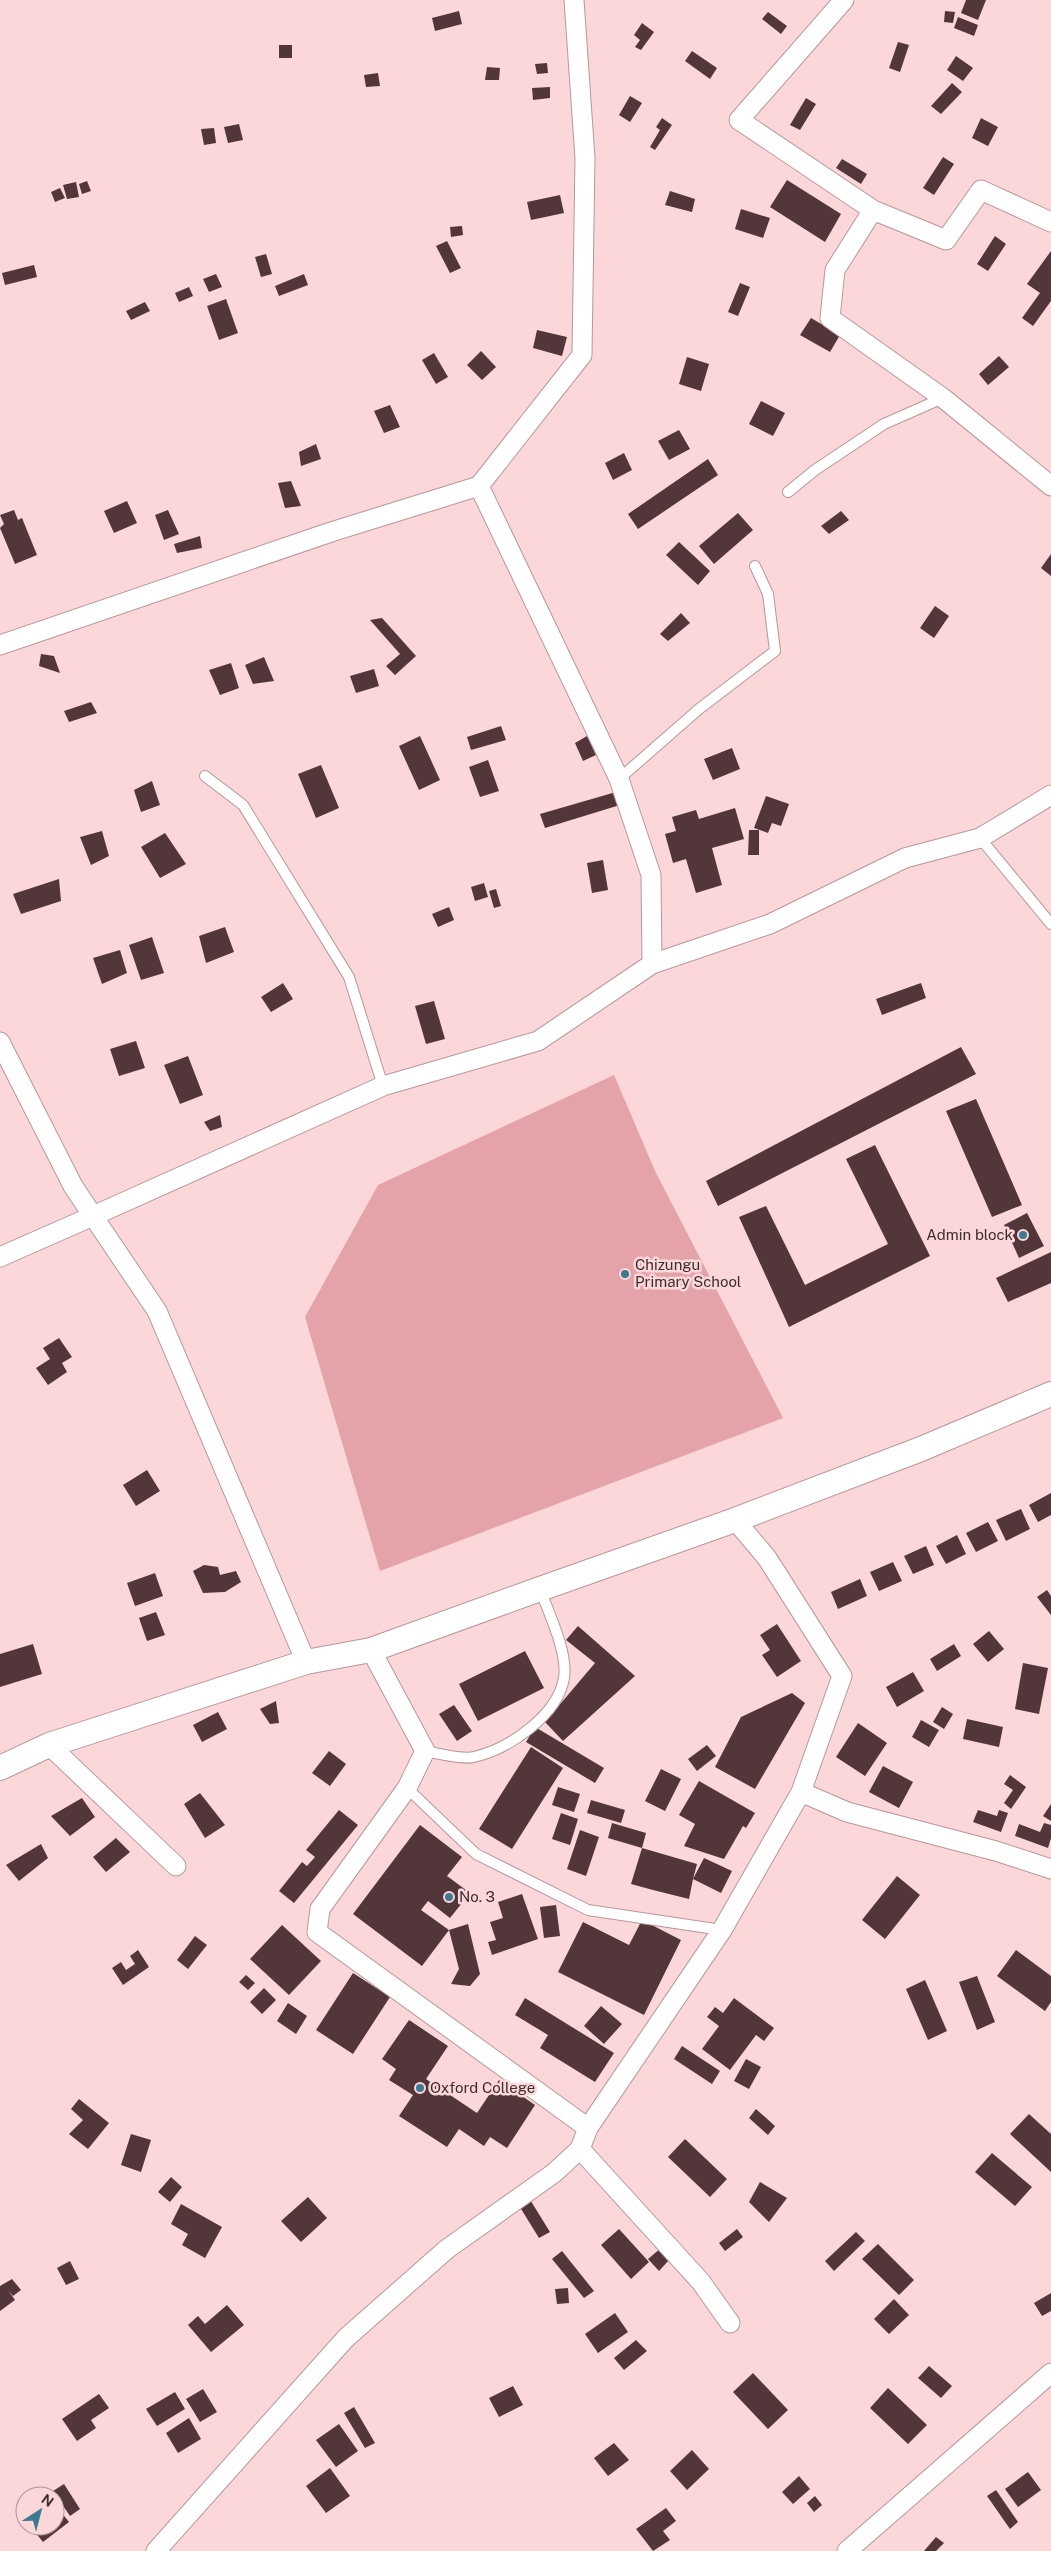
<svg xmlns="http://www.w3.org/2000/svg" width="1051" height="2551" font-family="'Public Sans',sans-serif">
  <rect width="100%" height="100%" fill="#fcd7da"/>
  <path fill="#e4a2a9" d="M614,1075l42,98 127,245 -403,153 -75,-254 73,-132z"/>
  <path fill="#523639" d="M966,0h20l-8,20 -17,-7z
    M459,11l3,13 -27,7 -3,-13z
    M945,11l10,1 -2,11 -9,-1z
    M768,12l19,14 -6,8 -19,-15z
    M958,17l20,8 -4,11 -20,-8z
    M642,23l12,9 -13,18 -6,-3 5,-7 -6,-5z
    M898,42l11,3 -9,27 -11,-4z
    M279,45h13v13h-13z
    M692,51l25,17 -7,11 -25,-18z
    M956,56l17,12 -10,13 -16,-11z
    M547,63l1,10 -11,1 -2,-10z
    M487,67l13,1 -1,12h-14z
    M378,73l2,13 -14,1 -2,-12z
    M952,83l10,9 -21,22 -10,-8z
    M550,87v11l-17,2 -1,-12z
    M630,96l12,7 -12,19 -11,-7z
    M806,98l10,6 -16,26 -10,-5z
    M662,118l10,7 -17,25 -5,-3 10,-17 -4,-3z
    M981,118l17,9 -10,19 -16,-8z
    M239,124l4,16 -15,3 -4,-16z
    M214,128l2,15 -12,2 -3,-16z
    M943,157l11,7 -20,31 -11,-7z
    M842,159l25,15 -6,10 -25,-16z
    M787,180l54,34 -16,28 -55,-35z
    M87,181l4,10 -9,3 -3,-10z
    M76,182l3,15 -12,2 -4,-14z
    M60,188l5,10 -10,4 -4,-10z
    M670,191l25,8 -3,13 -27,-7z
    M560,195l4,18 -33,7 -4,-18z
    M741,209l29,9 -7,20 -28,-9z
    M462,226l1,9 -12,2 -1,-10z
    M995,236l11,8 -18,27 -11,-7z
    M447,241l14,27 -11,5 -14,-27z
    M1051,251v50l-18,25 -11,-8 18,-25 -13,-9z
    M266,254l6,20 -11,3 -6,-20z
    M34,265l3,12 -32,8 -3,-12z
    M216,274l6,13 -13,5 -6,-13z
    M304,274l4,11 -29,11 -4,-10z
    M740,283l10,4 -12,29 -10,-4z
    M189,287l4,9 -14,6 -4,-9z
    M226,299l12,34 -19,7 -12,-34z
    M145,302l5,9 -19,9 -5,-9z
    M811,318l29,17 -10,17 -30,-17z
    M537,330l30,7 -5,19 -29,-8z
    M481,351l15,16 -14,13 -15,-15z
    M434,353l14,24 -12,7 -14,-24z
    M999,356l10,11 -21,18 -9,-11z
    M687,357l22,7 -8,27 -22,-7z
    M761,401l24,12 -12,23 -24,-12z
    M390,405l10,22 -16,6 -10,-22z
    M679,430l11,19 -21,11 -11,-19z
    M316,444l5,15 -20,7 -2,-14z
    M624,453l8,17 -19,10 -8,-17z
    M708,459l10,16 -80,54 -10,-15z
    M291,481l10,25 -16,2 -7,-25z
    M127,501l10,22 -23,10 -10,-22z
    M14,510l4,10 4,-2 15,37 -22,9 -15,-36 4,-4 -4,-9z
    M168,510l11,24 -15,6 -9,-25z
    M841,511l8,9 -20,14 -8,-8z
    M738,513l15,17 -39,34 -15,-18z
    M200,536l2,12 -25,5 -3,-9z
    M679,542l31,29 -12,14 -32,-30z
    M1051,554v22l-10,-8z
    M935,606l14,10 -15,22 -14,-10z
    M681,613l9,10 -22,18 -8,-7z
    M382,618l34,38 -21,19 -9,-9 14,-12 -30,-34z
    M41,654l13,2 6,17 -21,-7z
    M264,657l10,24 -21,3 -8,-19z
    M231,663l8,25 -19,7 -11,-25z
    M374,669l5,17 -23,7 -6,-17z
    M91,702l6,11 -28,9 -5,-11z
    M501,726l5,14 -35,10 -4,-13z
    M420,736l20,44 -21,10 -20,-44z
    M587,736l9,19 -13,6 -8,-18z
    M732,748l8,21 -27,11 -9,-21z
    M488,760l11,31 -19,6 -11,-30z
    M321,765l18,43 -23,10 -18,-44z
    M152,781l8,24 -19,7 -7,-22z
    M616,792l4,13 -75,23 -5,-14z
    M766,796l23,8 -8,22 -9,-3 -4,10 -14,-5z
    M735,808l9,31 -32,9 10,37 -26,8 -10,-34 -13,4 -8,-29 11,-3 -4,-14 24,-7 3,9z
    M749,830h10v25h-11z
    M102,831l7,25 -18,9 -11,-28z
    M165,833l21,31 -26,14 -19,-31z
    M603,860l5,30 -16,3 -5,-30z
    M59,879l2,22 -40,13 -8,-20z
    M484,883l4,14 -13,4 -4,-14z
    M496,889l5,17 -7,2 -5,-17z
    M449,907l5,13 -16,7 -6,-13z
    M225,927l9,25 -28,11 -7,-27z
    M152,937l12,36 -23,7 -12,-35z
    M120,950l7,23 -25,11 -9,-26z
    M283,983l10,16 -22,13 -10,-15z
    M921,983l5,15 -44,17 -6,-16z
    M434,1001l11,38 -19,5 -11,-38z
    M136,1041l9,27 -26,8 -9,-27z
    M961,1047l15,27 -258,132 -12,-25z
    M188,1056l15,39 -23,9 -16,-39z
    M976,1099l46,106 -30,12 -46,-106z
    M220,1115l2,12 -12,4 -6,-9z
    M875,1145l55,111 -141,71 -50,-110 27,-11 39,79 83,-41 -42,-85z
    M1027,1213l17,33 -25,12 -15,-33z
    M1051,1252v31l-43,19 -12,-24z
    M59,1338l13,19 -10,6 5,9 -19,13 -12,-17 14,-9 -7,-11z
    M147,1470l13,21 -24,15 -13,-21z
    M1051,1493v22l-13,7 -9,-17z
    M1021,1509l9,20 -24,12 -10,-21z
    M988,1522l10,19 -22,11 -10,-19z
    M957,1535l9,19 -20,10 -10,-18z
    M926,1546l8,19 -21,9 -9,-18z
    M893,1562l9,19 -23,10 -9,-19z
    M204,1565l14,2 2,8 16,-4 5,11 -16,10 -22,1 -10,-22z
    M155,1573l8,23 -28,10 -8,-23z
    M860,1579l7,17 -29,13 -7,-17z
    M1047,1590l4,6v19l-14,-18z
    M156,1612l9,23 -18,6 -8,-23z
    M777,1624l24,37 -24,16 -15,-22 8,-5 -10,-15z
    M578,1626l57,50 -72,65 -18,-19 50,-59 -29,-23z
    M989,1631l15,18 -16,13 -15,-18z
    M33,1644l9,30 -42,13v-33z
    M954,1644l7,12 -24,15 -7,-12z
    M525,1651l19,37 -66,33 -19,-37z
    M1023,1663l25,5 -9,46 -24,-5z
    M913,1672l11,19 -27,16 -11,-20z
    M792,1693l13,10 -50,86 -40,-22 26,-50z
    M276,1701l3,22 -9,1 -10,-15z
    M454,1705l18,26 -15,10 -18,-27z
    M942,1707l11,7 -9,15 -11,-7z
    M218,1712l9,17 -25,13 -9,-17z
    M967,1719l36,8 -4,20 -36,-8z
    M921,1720l18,10 -10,17 -17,-10z
    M858,1723l29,20 -22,33 -29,-19z
    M535,1727l69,41 -9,15 -69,-41z
    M707,1745l9,11 -19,15 -9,-12z
    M531,1747l32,21 -51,81 -33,-20z
    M329,1751l17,13 -16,22 -18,-13z
    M883,1766l30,16 -14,26 -30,-16z
    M661,1769l20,10 -16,32 -20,-10z
    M1010,1775l16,12 -15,22 -7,-6 9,-13 -9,-6z
    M699,1781l56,32 -9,15 -3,-2 -19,33 -40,-13 11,-22 -16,-9z
    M558,1787l22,7 -6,18 -22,-7z
    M200,1793l25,32 -20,13 -21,-34z
    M82,1798l13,19 -25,19 -19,-20z
    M591,1800l34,10 -4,13 -34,-10z
    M1051,1804v17l-8,-5z
    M339,1810l19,15 -64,78 -15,-12 23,-29 5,4 8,-9 -9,-7z
    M978,1810l19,6 2,-6 9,3 -7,19 -28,-10z
    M561,1813l17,6 -8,26 -18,-6z
    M612,1823l34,10 -4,15 -34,-10z
    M1044,1823l7,2v13l-3,10 -33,-12 4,-12 21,8z
    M420,1825l42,32 -15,19 23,17 -20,25 -22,-17 -7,9 28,20 -27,36 -69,-52z
    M580,1830l19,7 -13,39 -19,-7z
    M116,1838l14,14 -24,20 -13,-15z
    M41,1844l7,14 -29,23 -13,-16z
    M642,1848l55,16 -4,15 11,-21 28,13 -11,22 -28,-14 -4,20 -36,-9 -22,-6z
    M897,1876l23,19 -35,44 -23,-19z
    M522,1894l16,45 -46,16 -4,-13 8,-2 -6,-18 13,-4 -5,-16z
    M556,1905l4,31 -16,2 -4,-31z
    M642,1920l39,20 -37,75 -86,-43 25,-50 46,23z
    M468,1924l12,50 -10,12 -19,-2 8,-15 -10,-39z
    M282,1925l39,36 -32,34 -39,-36z
    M195,1936l12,9 -19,24 -11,-9z
    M138,1950l11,17 -26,18 -11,-17 9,-6 5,8 9,-6 -5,-8z
    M1016,1950l35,26v26l-6,9 -48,-35z
    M353,1973l37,24 -37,57 -37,-24z
    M246,1975l9,8 -7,7 -9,-8z
    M977,1976l18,46 -18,8 -18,-48z
    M925,1980l22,51 -19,9 -22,-51z
    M264,1988l12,12 -14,14 -12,-12z
    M525,1998l89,55 -19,29 -55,-34 8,-13 -33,-20z
    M734,1998l40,30 -10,13 -8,-6 -26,35 -28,-21 17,-23 -12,-9 8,-10 8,6z
    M288,2003l19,13 -11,18 -19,-13z
    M601,2006l21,18 -18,20 -20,-18z
    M409,2020l39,26 -22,33 51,34 22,-33 36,25 -28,43 -17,-11 -6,9 -25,-17 -12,18 -48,-31 14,-21 -24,-15 7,-11 -14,-10z
    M682,2046l38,25 -8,13 -38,-25z
    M746,2059l15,8 -12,22 -15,-8z
    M79,2099l30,24 -21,26 -19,-15 14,-14 -12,-11z
    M756,2109l19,17 -7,9 -19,-17z
    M1029,2114l22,20v38l-41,-38z
    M131,2134l20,6 -10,32 -20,-7z
    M685,2139l42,40 -17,18 -42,-40z
    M992,2153l40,34 -17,19 -40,-34z
    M171,2177l11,10 -12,15 -12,-10z
    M760,2182l27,16 -18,24 -20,-20z
    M308,2197l19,21 -26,24 -20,-21z
    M529,2198l21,34 -11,6 -21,-34z
    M181,2204l41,23 -17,31 -23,-13 6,-11 -17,-10z
    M619,2229l30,33 -18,17 -30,-34z
    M737,2229l6,8 -18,14 -6,-8z
    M856,2232l9,9 -31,30 -9,-10z
    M878,2244l36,36 -15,15 -37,-36z
    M661,2248l8,12 -10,11 -11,-12z
    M562,2251l32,40 -10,7 -32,-39z
    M70,2261l9,18 -13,6 -9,-17z
    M12,2279l9,11 -8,6 -5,-6 7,10 -15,11v-25z
    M568,2288l1,15 -12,1 -2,-15z
    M1051,2293v18l-9,5 -8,-13z
    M894,2299l15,16 -20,19 -15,-15z
    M227,2305l17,20 -33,27 -23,-27 10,-9 7,8z
    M615,2313l13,19 -30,21 -13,-19z
    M636,2340l11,11 -23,19 -10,-12z
    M929,2366l23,20 -11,12 -23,-20z
    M753,2373l35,37 -20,19 -35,-37z
    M513,2386l10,19 -24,12 -10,-19z
    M888,2388l39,37 -19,19 -38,-36z
    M203,2389l14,23 -17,10 -14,-23z
    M175,2392l10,17 -28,17 -11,-17z
    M99,2394l10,14 -18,12 5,8 -19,13 -15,-22z
    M354,2407l21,36 -10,5 -21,-35z
    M189,2418l12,21 -23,14 -12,-20z
    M339,2424l19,27 -22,16 -20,-27z
    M614,2443l15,17 -21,16 -14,-18z
    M692,2450l17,19 -22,21 -17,-19z
    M330,2468l20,28 -24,17 -20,-27z
    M1028,2472l13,18 -23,17 -13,-18z
    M799,2476l11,13 -17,15 -11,-12z
    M64,2484l16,25 -10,7 -17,-25z
    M996,2490l22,32 -8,7 -23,-33z
    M815,2496l7,9 -8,7 -7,-9z
    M57,2507l12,15 -26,20 -12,-15 24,-1v-17z
    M666,2508l10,13 -13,10 7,9 -17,11 -17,-22z
    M936,2537l8,6 -8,8h-12z"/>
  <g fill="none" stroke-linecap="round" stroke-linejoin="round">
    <defs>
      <path id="service" d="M788,492l27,-22 69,-46 59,-26
        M205,776l38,29 106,172 34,109
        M619,779l80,-70 76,-58 -7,-57 -13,-28
        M980,838l71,86
        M425,1751c12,2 38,9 49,6 35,-8 84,-42 90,-79 4,-26 -15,-64 -24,-89
        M407,1788l69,66 112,56 134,20"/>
      <path id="minor" d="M844,0l-105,120 134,90 73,30 35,-50 70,32
        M873,210l-38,60 -5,48 113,80 108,88
        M0,645l331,-113 148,-46 103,-131 3,-197 -11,-158
        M652,964l118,-40 135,-66 75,-20 71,-43
        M0,1042l73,144 20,30 -93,41
        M371,1650l54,101 -18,37 -87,121 -3,23 271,196
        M306,1662l-149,-351 -64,-95 290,-130 155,-45 114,-77 -1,-89 -32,-96 -140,-293
        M49,1745l127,121
        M801,1792l46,20 149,39 55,18
        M580,2149l121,133 29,41
        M156,2551l190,-213 101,-89 107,-76 26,-24 8,-21 134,-198 79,-138 41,-116 -75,-118 -32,-38
        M847,2551l204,-178"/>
      <path id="tertiary" d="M0,1768l49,-23 257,-83 65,-12 169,-61 195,-69 186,-71 130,-55"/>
    </defs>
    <use href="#service" stroke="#b99699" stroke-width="12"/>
    <use href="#minor" stroke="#b99699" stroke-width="21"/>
    <use href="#tertiary" stroke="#b99699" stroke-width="26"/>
    <use href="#service" stroke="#fff" stroke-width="10"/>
    <use href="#minor" stroke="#fff" stroke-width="19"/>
    <use href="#tertiary" stroke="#fff" stroke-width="24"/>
  </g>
  <g fill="#3c7a8f" stroke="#fcd7da" stroke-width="2">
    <circle cx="1023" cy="1235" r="5"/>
    <circle cx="625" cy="1274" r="5"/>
    <circle cx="449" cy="1897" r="5"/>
    <circle cx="420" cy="2088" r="5"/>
  </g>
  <g text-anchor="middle" stroke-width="5" stroke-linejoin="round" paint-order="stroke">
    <g font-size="15" fill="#3c2e30" stroke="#fcd7da" text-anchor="start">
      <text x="1013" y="1240" text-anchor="end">Admin block</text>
      <text x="635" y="1270">Chizungu<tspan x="635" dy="17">Primary School</tspan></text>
      <text x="459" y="1902">No. 3</text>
      <text x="430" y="2093">Oxford College</text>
    </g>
  </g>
  <g transform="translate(40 2511) rotate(36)"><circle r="24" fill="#fcd7da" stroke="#af9396"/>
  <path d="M0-4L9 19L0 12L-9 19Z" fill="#3c7a8f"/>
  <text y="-8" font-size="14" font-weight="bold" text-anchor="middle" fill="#3c2e30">N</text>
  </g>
</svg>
